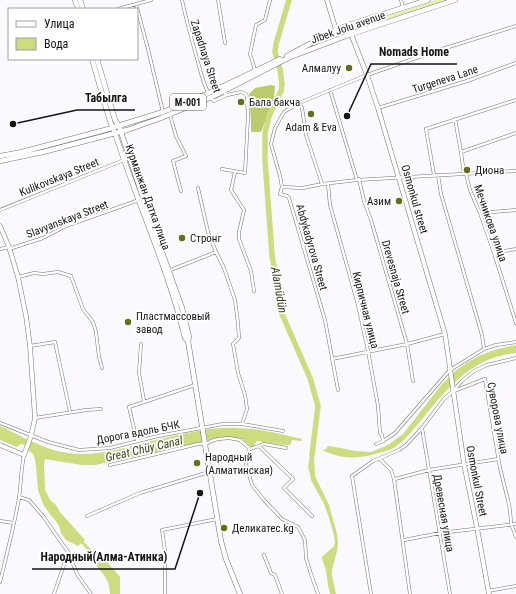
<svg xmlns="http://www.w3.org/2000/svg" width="516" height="594" font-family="'Roboto Condensed',sans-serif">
  <rect width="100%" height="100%" fill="#fbf9fe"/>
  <path fill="#e5f1b7" d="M436,0h12l-90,30 -2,-4z"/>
  <path fill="#baca6c" d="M271,85l4,1 -1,12 -13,34h-10v-12l-2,-26 6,-6z"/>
  <path fill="#ccdc7e" d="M516,345v8c-43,4 -67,33 -93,65 -8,9 -15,19 -25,27 -5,4 -11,6 -16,7 -21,7 -40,8 -60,-2l4,-1 2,-3 13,2 14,3 16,1 17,-7 15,-11 39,-50 13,-13 13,-9 13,-7 13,-5z
    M0,426c22,10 44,24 68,27 34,5 71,-10 105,-17 20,-4 42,-9 63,-8 22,0 45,6 66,11v2l-10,-1 -2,5h-8l-25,-4 -4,6h-2l-9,-8 -17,-1 -11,1 -119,26h-13l-37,-6 -1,5 1,26 5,10 6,5 4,7 25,28 -7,6 -12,-6 -5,-7 -2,-7 -4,-6 -6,-7 -6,-9 -5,-14 -2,-24 -1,-6 -2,-6 -5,-4 1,-4 -8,-2 -4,3 -17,-7z
    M311,448l4,1 -1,7 1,20 14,29 8,29 1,9 -1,8 -5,19v6l4,18h-6c-2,-8 -3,-16 -4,-24 -1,-5 -4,-8 -4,-13l12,-11 1,-4 -2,-11 -5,-16 -4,-11 -13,-24 -1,-6 -2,-7z
    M104,558l16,19v17h-10c0,-14 -7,-20 -15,-30z"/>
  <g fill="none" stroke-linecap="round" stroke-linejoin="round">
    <path stroke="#ccdc7e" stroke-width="3" d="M80,540l21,22"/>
    <path stroke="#ccdc7e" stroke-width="5.5" d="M289,0l-13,44 -1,8 5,17 2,15 -1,7 -12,25 -4,17v27l7,95 10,59 28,64 8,28 -6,49"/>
    <defs>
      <path id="street" d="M182,0c4,19 9,37 14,55 4,13 6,27 13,39
        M218,0l7,43
        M401,0l2,7
        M136,4l12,45 15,63
        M118,9l33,-9
        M255,70l-5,-16 6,-29 9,-5 5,-20
        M330,90l27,90
        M211,98l3,3 13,-6
        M299,103l3,5 4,27 16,49
        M378,108l89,-27 49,-18
        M170,115l6,21 10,20 -13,5 8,30
        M455,119l6,33 3,22
        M461,152l55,-19
        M222,169l23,4 3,-57 -1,-19 -1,-3 -5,-2 -14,3 -3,-3
        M235,172l-4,18 13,20 -5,22v7l12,32 3,20
        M466,174l4,16 10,23 14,40 22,70
        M434,175l-8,-46 90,-29
        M438,175l3,19 41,141 2,14
        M359,179l5,22 7,19 36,124 6,37
        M328,184l2,21 28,100 10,46 10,55 2,27 2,2 1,6
        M282,187l21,1 19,-4 35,-4 159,-9
        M198,188l10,44 8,20 8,16 11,32 3,23 1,15 -6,6 5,29 7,22 2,14 -5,15
        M0,210l124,-50
        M480,213l36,-3
        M0,249l9,-2 3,1 31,-10 23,-12 73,-26
        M494,253l22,-4
        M168,271l48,-19
        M18,277l16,-4 9,1 15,-2 13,4 12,33 10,13 3,10 3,25 3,11
        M141,344l-2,29 5,28
        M30,346l25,-4 15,70
        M332,359l75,-15 38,-10
        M338,390l-13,-70 -36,-122 -2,-2 -7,-2 2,-7 -2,-11 -9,-32 4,-16 9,-16 15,-9 68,-28 72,-25 77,-24
        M454,391l31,-12 15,89 8,32 2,10 1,13 5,14
        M35,418l51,-8 15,-1
        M0,423l48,19 31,8 31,-2 48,-12 65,-12h19l41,7
        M137,441l-8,-34 66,-22
        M376,444l7,-3 12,-8 55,-63 34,-21 12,-4 20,-3
        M259,446l34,33 -9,9 28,28
        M249,448l-3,16 6,21 12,15 18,19 16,8 7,13 1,18 5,16 7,20
        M380,459l11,11 3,9 16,115
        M110,465l88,-21 10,-1 3,-2 7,-2 11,-1 11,2 10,9 14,-5 22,4
        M395,479l34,-9 69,-11
        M19,497l10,3 14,16 25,36 9,22 14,20
        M87,516l53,-23 69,-21
        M0,521l14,2
        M404,540l36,-7 76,-9
        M264,555l7,18 4,2 7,19
        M0,582c7,-28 14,-56 19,-84 2,-14 2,-29 5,-43
        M488,591l28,-5
        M54,594l14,-41
        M165,594v-43l-3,-21 55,-11
        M371,594l-19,-118 21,-15 26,-11 7,-5 16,-17
        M450,594l-28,-166 22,-29 9,-8 9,-10 12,-10 13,-6 29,-7"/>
      <path id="secondary" d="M327,0l9,30
        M351,34l16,41 11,33 67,226 19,130 13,64 12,66
        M0,226l9,21 9,30 8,39 4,30 5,72 -4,18 -7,19 -24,-10"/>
      <path id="primary" d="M75,0l3,9
        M80,0l3,9
        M287,56l49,-26 12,-5 80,-25
        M92,59l18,62 5,12c22,69 53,135 70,205l3,3 33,200 5,18 14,35
        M97,59l18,61 4,6 34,101 29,81 7,29 -1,4
        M0,156l22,-4 83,-22 58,-18 46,-19 71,-34
        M0,161l43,-9 84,-22 34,-12 53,-22 74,-38 63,-24 104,-34"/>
    </defs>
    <use href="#street" stroke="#737276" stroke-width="3.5"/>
    <use href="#secondary" stroke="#737276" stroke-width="5"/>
    <use href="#primary" stroke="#737276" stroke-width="5.5"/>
    <use href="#street" stroke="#fff" stroke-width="2.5"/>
    <use href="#secondary" stroke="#fff" stroke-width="4"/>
    <use href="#primary" stroke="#fff" stroke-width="4.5"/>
  </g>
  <g fill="#646f19" stroke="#fff" stroke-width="1.5">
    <circle cx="349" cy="68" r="4"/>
    <circle cx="241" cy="102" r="4"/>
    <circle cx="311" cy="114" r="4"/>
    <circle cx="467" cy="170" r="4"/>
    <circle cx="399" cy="201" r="4"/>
    <circle cx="182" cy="238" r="4"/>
    <circle cx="128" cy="322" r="4"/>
    <circle cx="197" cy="463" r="4"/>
    <circle cx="224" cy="528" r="4"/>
  </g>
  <g text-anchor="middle" stroke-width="3.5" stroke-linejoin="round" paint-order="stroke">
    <rect fill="#fff" stroke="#5b5a5c" stroke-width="1" x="170" y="94" width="36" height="16" rx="3"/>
    <g font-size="10" font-weight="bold" fill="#151416">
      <text x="188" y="106">М-001</text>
    </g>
    <g font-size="11" fill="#151416" stroke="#fff">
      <text transform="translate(348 27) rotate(-19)" y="4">Jibek Jolu avenue</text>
      <text transform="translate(206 56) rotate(72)" y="4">Zapadnaya Street</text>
      <text transform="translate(445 79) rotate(-18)" y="4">Turgeneva Lane</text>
      <text transform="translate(59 177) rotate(-22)" y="4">Kulikovskaya Street</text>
      <text transform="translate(148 197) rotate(70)" y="4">Курманжан Датка улица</text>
      <text transform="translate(415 199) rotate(74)" y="4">Osmonkul street</text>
      <text transform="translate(67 219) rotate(-21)" y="4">Slavyanskaya Street</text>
      <text transform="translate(491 223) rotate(71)" y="4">Мечникова улица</text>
      <text transform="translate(312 247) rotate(74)" y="4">Abdykadyrova Street</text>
      <text transform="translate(396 277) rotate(74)" y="4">Drevesnaja Street</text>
      <text transform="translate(366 310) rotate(76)" y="4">Кирпичная улица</text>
      <text transform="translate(498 418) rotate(79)" y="4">Суворова улица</text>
      <text transform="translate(138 432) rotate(-11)" y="4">Дорога вдоль БЧК</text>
      <text transform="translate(477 481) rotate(79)" y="4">Osmonkul Street</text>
      <text transform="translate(444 513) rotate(80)" y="4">Древесная улица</text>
    </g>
    <g font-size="11" fill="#151416" stroke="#fff" text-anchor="start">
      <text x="341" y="72" text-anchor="end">Алмалуу</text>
      <text x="249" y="106">Бала бакча</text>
      <text x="311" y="131" text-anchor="middle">Adam &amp; Eva</text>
      <text x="475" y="174">Диона</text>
      <text x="391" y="205" text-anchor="end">Азим</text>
      <text x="190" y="242">Стронг</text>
      <text x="136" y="320">Пластмассовый<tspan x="136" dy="13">завод</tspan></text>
      <text x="205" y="461">Народный<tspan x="205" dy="13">(Алматинская)</tspan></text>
      <text x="232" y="532">Деликатес.kg</text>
    </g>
    <g font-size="12" font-style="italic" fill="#394018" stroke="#fff">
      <text transform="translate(279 290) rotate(80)" y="4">Alamüdün</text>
      <text transform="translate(144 449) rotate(-13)" y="4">Great Chüy Canal</text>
    </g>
  </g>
  <path fill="none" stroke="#151416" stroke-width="1.5" d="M347 116L371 64H457M13 124L77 110H135M200 493L175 569H32"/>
  <g fill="#151416" stroke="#fff" stroke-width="1.5">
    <circle cx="347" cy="116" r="4"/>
    <circle cx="13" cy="124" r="4"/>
    <circle cx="200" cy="493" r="4"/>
  </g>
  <g font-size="12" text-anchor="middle" font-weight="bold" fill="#151416" stroke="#fff" stroke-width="3.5" stroke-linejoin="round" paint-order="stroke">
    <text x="414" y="56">Nomads Home</text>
    <text x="106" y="102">Табылга</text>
    <text x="104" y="561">Народный(Алма-Атинка)</text>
  </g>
  <rect x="8" y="8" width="130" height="52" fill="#ffffff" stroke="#a1a1a2"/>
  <rect x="16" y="21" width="20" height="6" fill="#ffffff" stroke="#a1a1a2"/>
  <text x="44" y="28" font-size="12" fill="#151416">Улица</text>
  <rect x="16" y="38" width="20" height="12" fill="#ccdc7e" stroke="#a1a1a2"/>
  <text x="44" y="48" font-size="12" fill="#151416">Вода</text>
</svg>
